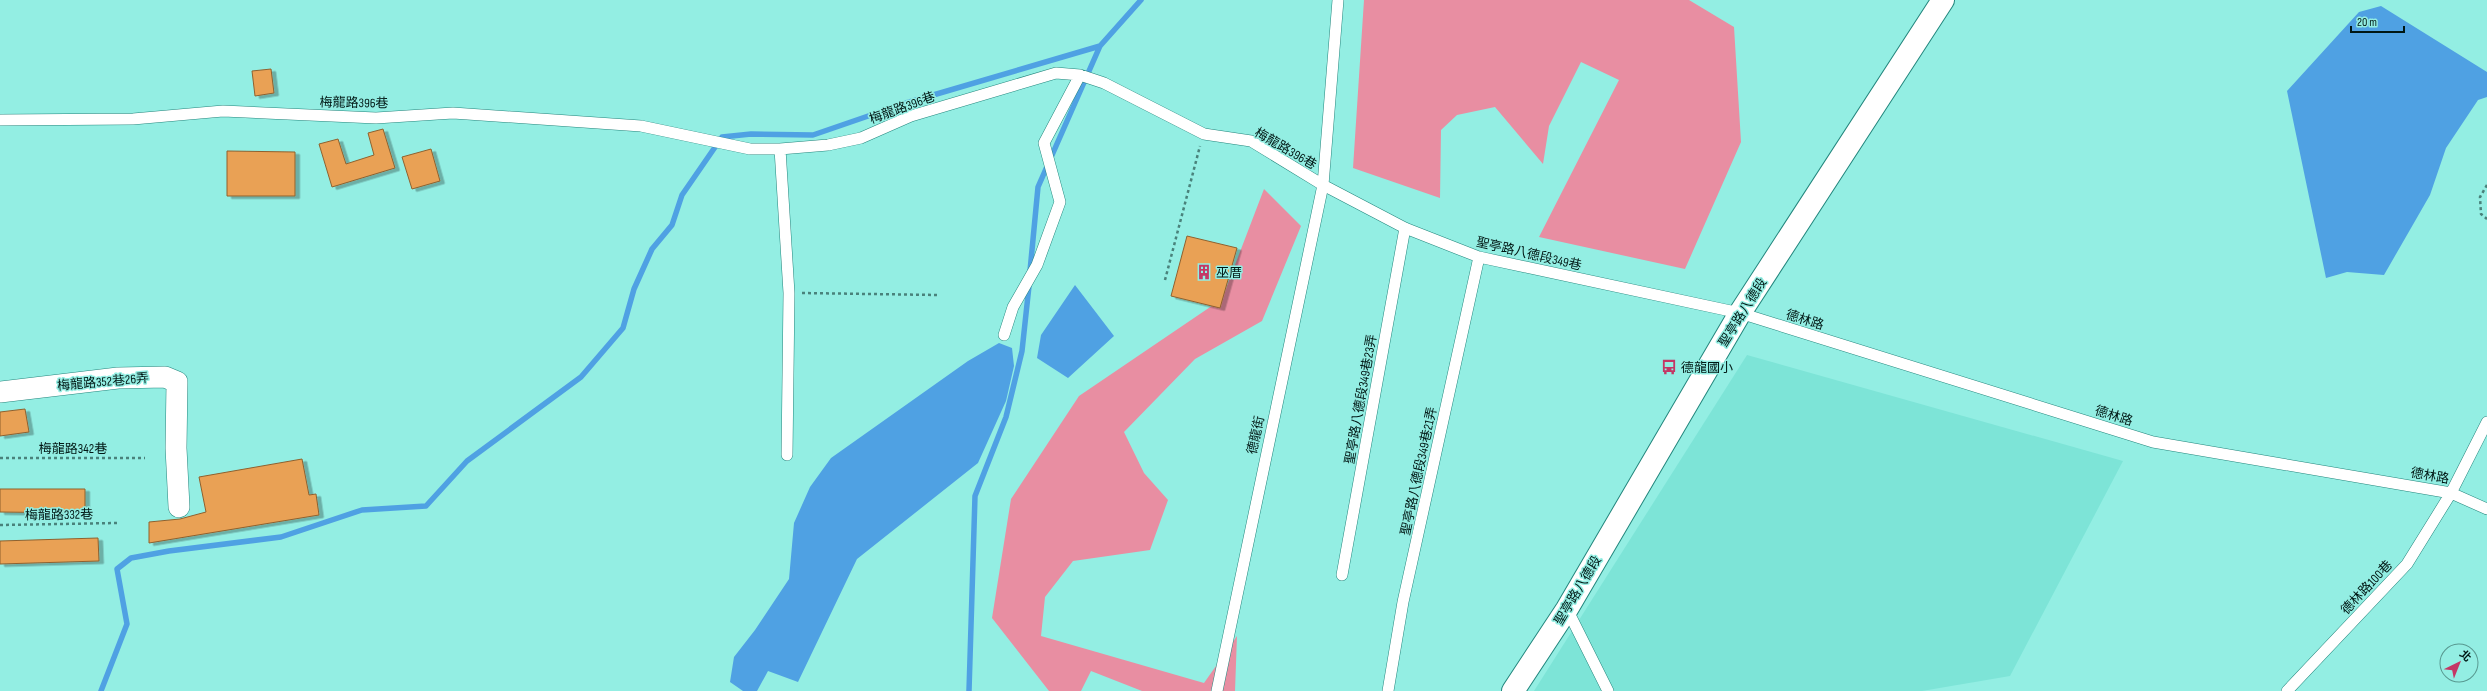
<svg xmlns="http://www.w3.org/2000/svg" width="2487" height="691" font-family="'Sofia Sans Condensed','Noto Sans TC',sans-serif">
  <defs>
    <filter id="shadow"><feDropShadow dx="4.5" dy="2.5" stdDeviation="0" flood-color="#0004"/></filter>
  </defs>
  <rect width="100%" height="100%" fill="#93eee3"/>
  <path fill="#7de4d7" d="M1747,355l376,106 -113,215 -88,15h-388z"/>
  <path fill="#e88ea2" d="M1364,0h325l45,27 7,115 -56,127 -146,-32 80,-157 -38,-18 -32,64 -6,38 -48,-57 -38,8 -16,15 -1,68 -87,-30z
    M1264,189l37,37 -39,95 -67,38 -71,73 20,41 24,27 -18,50 -77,11 -28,36 -4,39 163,47 33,-47 -2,55h-93l-51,-20 -10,20h-32l-57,-73 19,-119 68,-103 143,-97z"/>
  <path fill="#4fa1e3" d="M2381,6l106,66v25l-9,3 -32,48 -16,47 -46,80 -37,-3 -21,6 -39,-187 72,-79z
    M1075,285l39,51 -46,42 -31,-20 4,-23z
    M999,343l13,5 2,18 -8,35 -28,62 -121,96 -59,123 -30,-11 -11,20h-14l-13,-9 4,-25 21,-27 34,-51 5,-56 16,-36 21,-29 137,-97z"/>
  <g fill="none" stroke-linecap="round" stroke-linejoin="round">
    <path stroke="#4fa1e3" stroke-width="5.5" d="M1030,271l8,-84 62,-141 41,-46
      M101,691l26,-67 -10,-55 14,-11 38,-7 112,-14 81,-27 64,-4 41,-45 114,-84 42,-49 11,-39 18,-40 20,-24 10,-30 40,-58 29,-3 62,1 93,-32 194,-57
      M969,691l6,-195 31,-79 16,-66 7,-65"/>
  </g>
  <path fill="#e9a154" stroke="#8f612f" filter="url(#shadow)" d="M271,69l3,24 -19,3 -3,-25z
    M383,129l12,39 -63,19 -13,-43 19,-5 8,25 28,-9 -6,-22z
    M431,149l9,32 -28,8 -10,-32z
    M227,151l68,1v44h-68z
    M1187,236l50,12 -17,60 -49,-12z
    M25,409l4,23 -29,4v-24z
    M302,459l7,36 7,-1 3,21 -170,28v-21l31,-3 26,-7 -7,-35z
    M0,489h85v24l-85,-1z
    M98,538l1,23 -99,3v-23z"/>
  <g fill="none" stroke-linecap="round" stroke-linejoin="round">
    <defs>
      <path id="service" d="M1080,75l24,8 100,51 47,7 72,44 82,43 74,29 261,56 413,129 298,51 36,16
        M0,120l133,-1 90,-8 153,7 77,-5 188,13 109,23h30l48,-4 33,-7 50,-22 145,-43 24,2 -36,68 16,59 -23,63 -24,42 -9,28
        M780,149l9,144 -2,162
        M1342,575l63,-347
        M1567,609l41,82
        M1217,691l106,-506 15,-185
        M1388,691l15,-89 76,-345
        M2287,691l120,-127 44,-71 36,-71"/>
      <path id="minor" d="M0,392l118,-14 47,-1 12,5 -1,66 3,59"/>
      <path id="tertiary" d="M1513,691l54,-82 173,-296 203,-313"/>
    </defs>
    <use href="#service" stroke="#23867d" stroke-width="12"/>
    <use href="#minor" stroke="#23867d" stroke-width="22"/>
    <use href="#tertiary" stroke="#23867d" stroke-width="24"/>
    <path stroke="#49827b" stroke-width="2.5" stroke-dasharray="3 3" stroke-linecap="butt" d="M2487,185l-7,12 1,17 6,5
      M1165,280l35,-134
      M802,293l136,2
      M0,458h145
      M0,525l118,-2"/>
    <use href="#service" stroke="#fff" stroke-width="11"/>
    <use href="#minor" stroke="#fff" stroke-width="21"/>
    <use href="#tertiary" stroke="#fff" stroke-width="22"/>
  </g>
  <defs>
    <symbol id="building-bare" viewBox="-9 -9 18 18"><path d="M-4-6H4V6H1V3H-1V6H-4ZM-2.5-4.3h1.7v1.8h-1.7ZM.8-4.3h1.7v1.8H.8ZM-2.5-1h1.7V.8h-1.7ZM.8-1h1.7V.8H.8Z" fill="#c43765" stroke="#93eee3" stroke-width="2.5" paint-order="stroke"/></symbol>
    <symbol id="bus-bare" viewBox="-9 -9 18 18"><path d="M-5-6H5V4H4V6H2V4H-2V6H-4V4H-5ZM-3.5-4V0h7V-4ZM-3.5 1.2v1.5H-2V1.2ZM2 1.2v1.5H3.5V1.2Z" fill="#c43765" stroke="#93eee3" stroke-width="2.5" paint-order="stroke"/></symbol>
  </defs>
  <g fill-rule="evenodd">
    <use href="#building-bare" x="1193" y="261" width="22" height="22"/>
    <use href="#bus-bare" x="1658" y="356" width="22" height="22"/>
  </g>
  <g text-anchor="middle" stroke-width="3" stroke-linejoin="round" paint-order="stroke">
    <g font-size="13" fill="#001714" stroke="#93eee3">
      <text transform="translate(354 102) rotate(1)" y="5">梅龍路396巷</text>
      <text transform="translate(902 107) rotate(-20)" y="5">梅龍路396巷</text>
      <text transform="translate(1286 148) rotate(30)" y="5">梅龍路396巷</text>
      <text transform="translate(1529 253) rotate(13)" y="5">聖亭路八德段349巷</text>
      <text transform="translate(1742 312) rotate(-58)" y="5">聖亭路八德段</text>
      <text transform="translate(1805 319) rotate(17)" y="5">德林路</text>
      <text transform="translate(103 381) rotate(-5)" y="5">梅龍路352巷26弄</text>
      <text transform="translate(1360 399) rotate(-80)" y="5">聖亭路八德段349巷23弄</text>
      <text transform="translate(2114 415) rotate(17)" y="5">德林路</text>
      <text transform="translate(1255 435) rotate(-78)" y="5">德龍街</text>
      <text x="73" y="453">梅龍路342巷</text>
      <text transform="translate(1418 471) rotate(-78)" y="5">聖亭路八德段349巷21弄</text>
      <text transform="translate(2430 475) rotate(10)" y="5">德林路</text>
      <text transform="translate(59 514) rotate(-1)" y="5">梅龍路332巷</text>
      <text transform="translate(2366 587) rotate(-47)" y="5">德林路100巷</text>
      <text transform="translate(1577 590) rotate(-59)" y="5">聖亭路八德段</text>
    </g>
    <g font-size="13" fill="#001714" stroke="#93eee3" text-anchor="start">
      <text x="1216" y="277">巫厝</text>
      <text x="1681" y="372">德龍國小</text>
    </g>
  </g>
  <g transform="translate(2459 663) rotate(43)"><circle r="19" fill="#93eee3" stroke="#589890"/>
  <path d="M0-3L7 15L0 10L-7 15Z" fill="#c43765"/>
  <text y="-6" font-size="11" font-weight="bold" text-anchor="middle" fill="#001714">北</text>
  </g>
  <path d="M2351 26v6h53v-6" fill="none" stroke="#001714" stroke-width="2"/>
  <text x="2357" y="26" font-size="12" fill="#001714" stroke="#93eee3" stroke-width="3" paint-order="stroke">20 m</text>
</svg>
